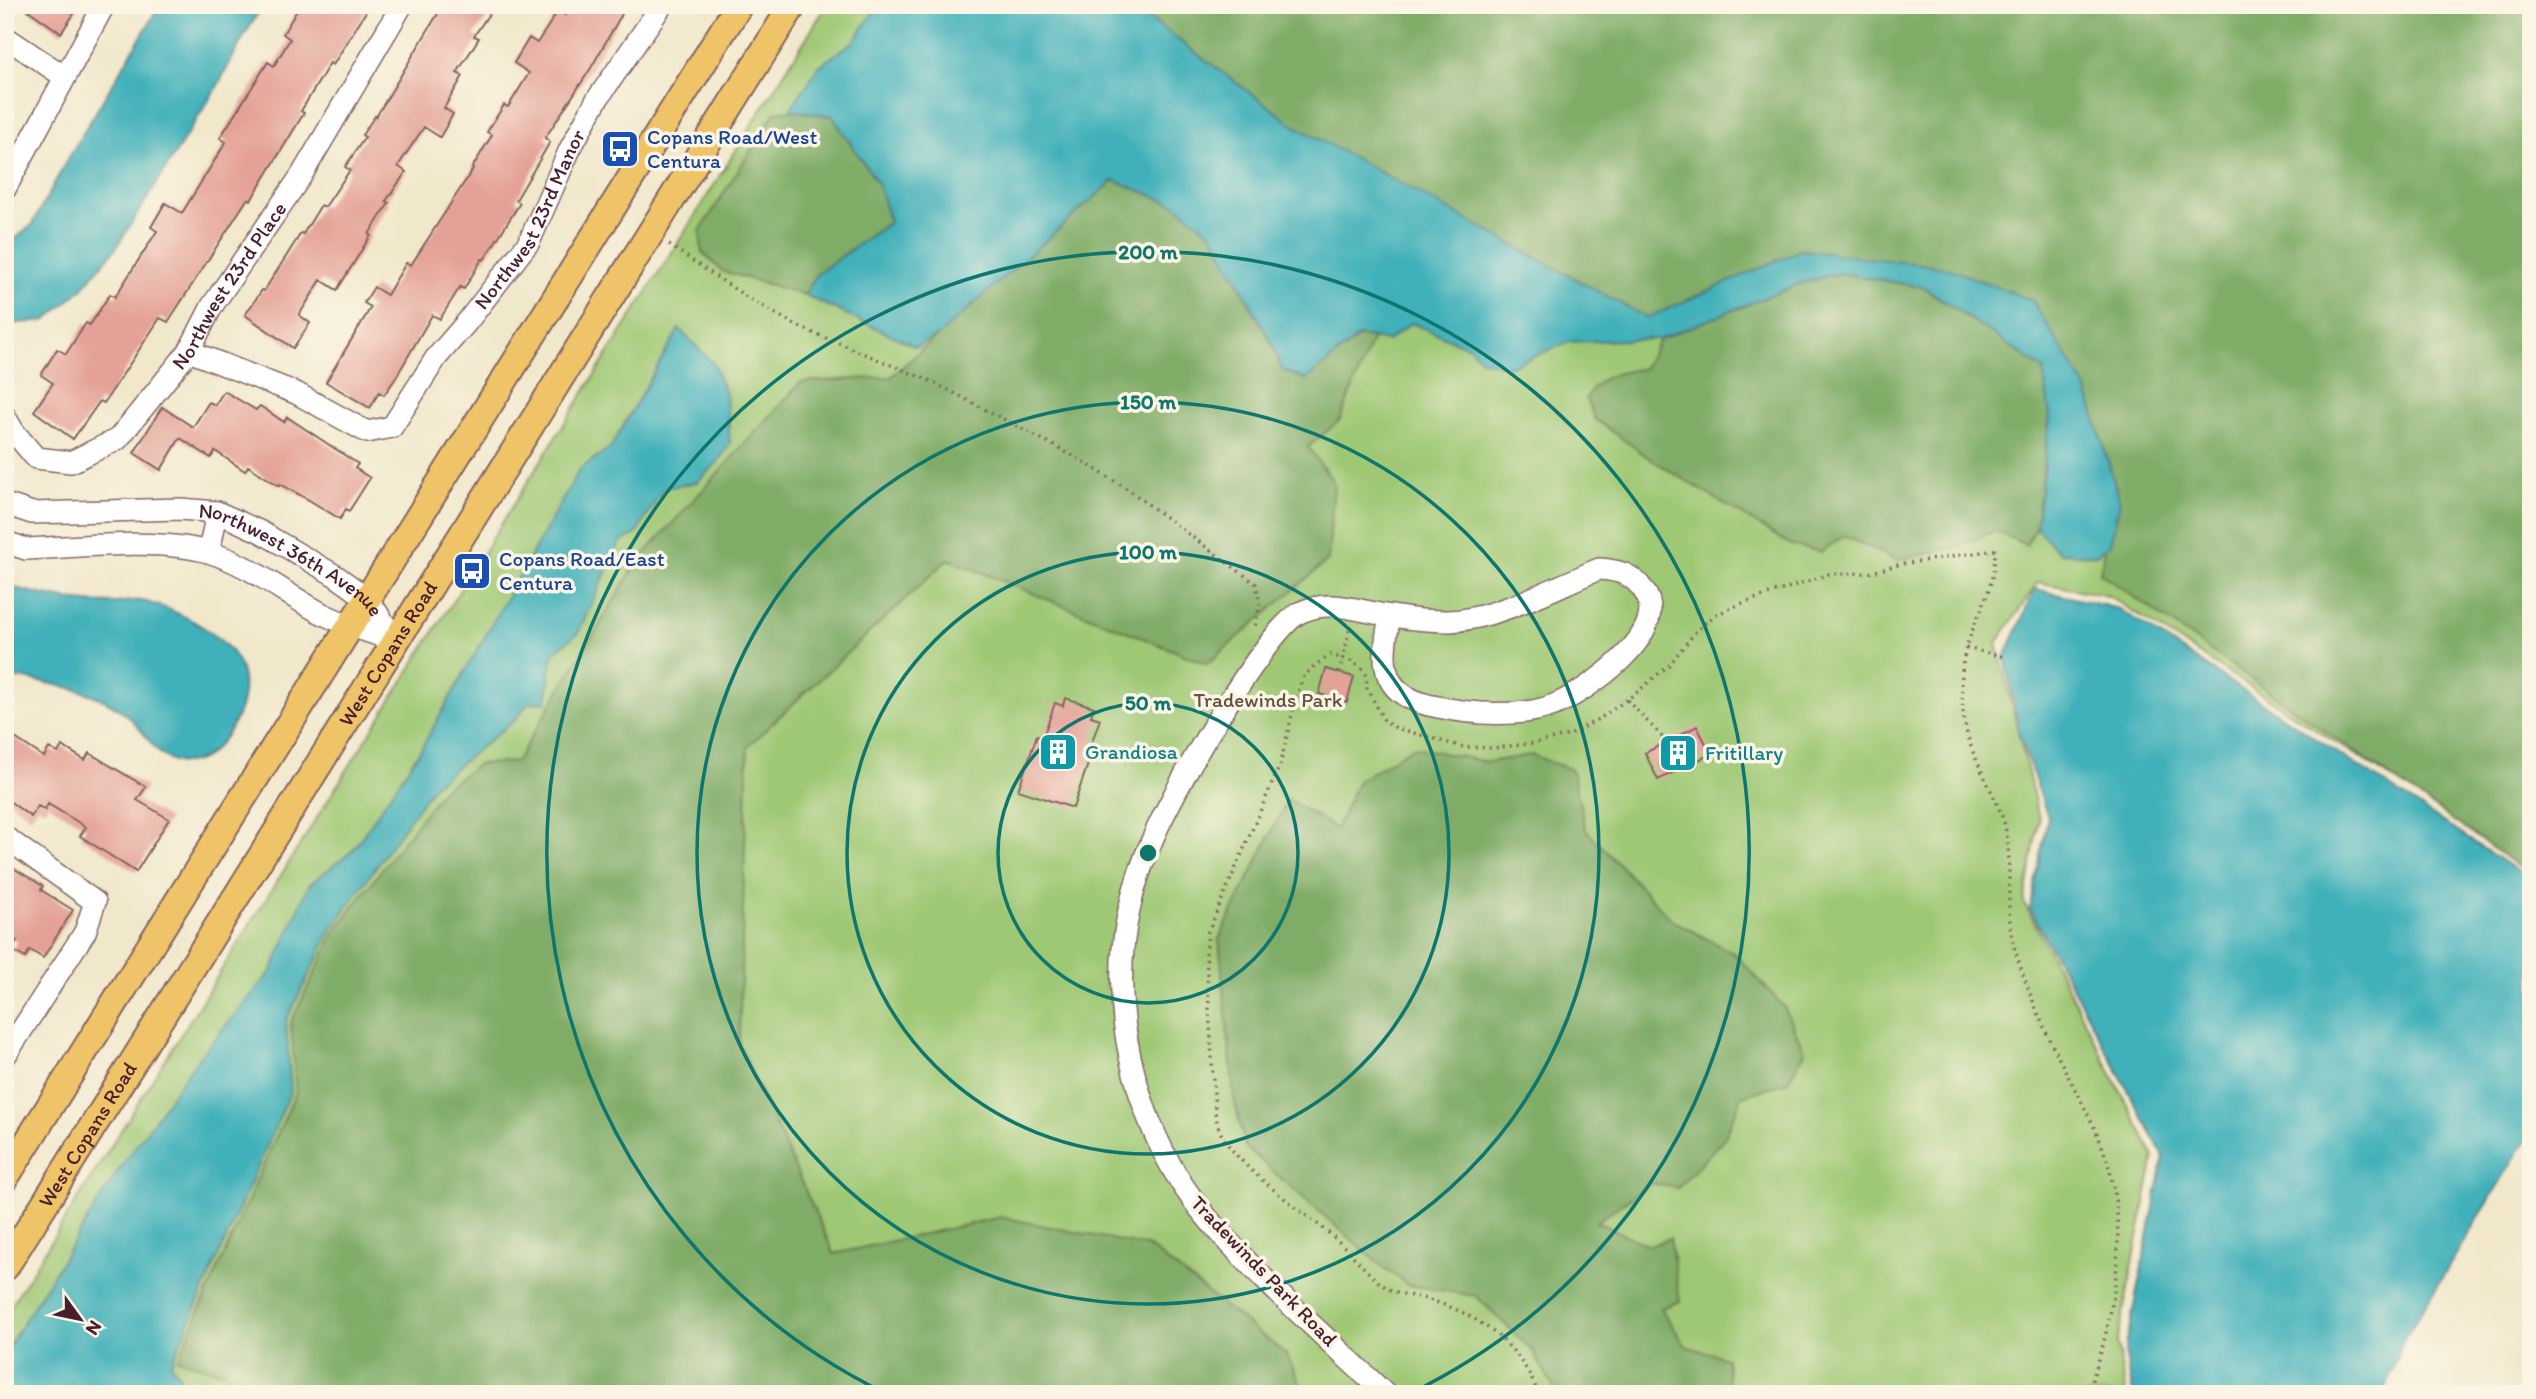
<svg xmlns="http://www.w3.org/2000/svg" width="2536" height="1399" font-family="Itim,sans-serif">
  <rect width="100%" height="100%" fill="#fcf5e5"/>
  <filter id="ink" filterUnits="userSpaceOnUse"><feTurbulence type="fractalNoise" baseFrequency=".0143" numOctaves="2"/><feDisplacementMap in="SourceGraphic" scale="14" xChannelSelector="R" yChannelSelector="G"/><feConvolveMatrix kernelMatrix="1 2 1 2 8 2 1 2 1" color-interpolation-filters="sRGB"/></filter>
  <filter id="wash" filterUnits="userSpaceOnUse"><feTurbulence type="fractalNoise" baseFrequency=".00686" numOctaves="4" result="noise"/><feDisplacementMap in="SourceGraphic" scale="28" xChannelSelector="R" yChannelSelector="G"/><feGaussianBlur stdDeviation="1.57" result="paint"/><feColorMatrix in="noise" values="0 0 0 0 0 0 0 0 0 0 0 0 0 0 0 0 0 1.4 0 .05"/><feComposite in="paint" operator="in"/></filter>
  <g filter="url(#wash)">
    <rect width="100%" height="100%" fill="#f1e8cc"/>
    <path fill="#9fc874" stroke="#747450" stroke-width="2" d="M827,5h1704v863l-422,-272 -71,-14 -41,61 42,176 -15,83 130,255 -37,187 9,50h-2121v-79z"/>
    <path fill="#7fac66" stroke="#646648" stroke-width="2" d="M1120,5h1411v870l-431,-302 15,-71 -91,-197 -223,-49 -155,68 -358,-197z
      M790,110l42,6 46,68 12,38 -73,52 -12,21 -83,-24 -20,-19 -2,-21 75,-119z
      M1114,179l62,26 36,29 61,111 9,25 24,10 54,-44 13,2 -33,82 -32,27 26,36 -6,77 -121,104 -259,-105 -200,187 -9,298 95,210 167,-37 148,30 138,108 18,39h-1023l-2,-4 -102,-31 118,-267 -5,-70 44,-91 108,-142 36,-25 37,-2 122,-201 163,-179 90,-5z
      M1839,273l84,14 120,82 7,46 -14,113 -10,17 -31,-14 -39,16 -59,13 -53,-24 -23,16 -30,-7 -142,-87 -54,-39 -9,-20c12,-25 33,-26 58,-31l16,-29 142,-56z
      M1413,747l75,15 44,-7 40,15 14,60 86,90 63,34 49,53 21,45 -18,30 -45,14 -17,41 -47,51 -27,-5 -55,39 54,24 20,-8 10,63 -19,7 25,38 40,12 3,36h-172l-24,-43 -57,-55 -68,-11 -25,-18 -138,-120 -11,-49 -15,-159 69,-140 48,30 22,-48z"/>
    <path fill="#40b0ba" stroke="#456872" stroke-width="2" d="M160,5h103l-19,31 -27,51 -101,161 -35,42 -36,31 -40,3v-77l27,-22 35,-65z
      M882,5h249l164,121 352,192 154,-68 143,17 88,33 55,90 33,112 -10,42 -14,11 -36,-2 -24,-25 14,-113 -7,-46 -119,-82 -85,-14 -38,10 -141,56 -92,3 -59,25 -27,-7 -13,-13 -58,-24 -23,18 -29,-5 -53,44 -24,-10 -9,-25 -61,-111 -36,-29 -62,-25 -175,155 -23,12 -111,-52 12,-21 73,-52 -12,-38 -46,-68 -42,-6 28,-43 36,-26 19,-28z
      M679,329l34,34 13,31 4,49 -12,19 -21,20 -33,6 -28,46 -16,8 -42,91 -25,20 -7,49 -18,1 -12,16 -82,66 -103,145 -45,91 5,70 -120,273 21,30h-187v-42l109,-175 82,-116 75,-89 38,-87 44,-35 68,-101 159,-280 31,-22z
      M5,586c24,5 49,12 73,15 12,2 26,2 38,2 8,-1 18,-4 26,-2 32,6 93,37 100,72 4,16 -1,38 -9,51 -10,18 -25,38 -47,39 -27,0 -37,-25 -52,-41 -33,-34 -84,-39 -129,-46z
      M2035,589l84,20 412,271v251l-130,214 -17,49h-251l-8,-43 39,-194 -134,-248 18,-92 -28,-80 -15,-80z"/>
    <g id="blocks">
      <path fill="#e4a197" d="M21,5h59l-19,28z
        M300,5h70l-37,60 -3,-2 -29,48 3,2 -53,87 -3,-2 -80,124 -8,-4 -56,85 -4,-2 -27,38 -39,-28 19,-28 -12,-8 16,-26 9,5 20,-31 4,2 20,-31 5,3 42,-66 -6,-4 14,-24 17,10 44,-71 -6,-4 48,-76 6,4 16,-27 -7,-5z
        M443,5h52l-21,31 5,2 -22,35 6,3 -19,32 9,6 -13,23 -16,-10 -26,39 8,6 -20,29 3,2 -20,31 2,1 -34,55 -16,-10 -22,35 11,8 -17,25 -48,-33 17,-25 2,1 37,-58 2,1 18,-29 4,2 25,-37 -5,-3 20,-30 -3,-2 13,-19 1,1z
        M571,5h56l-36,63 -46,70 5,4 -34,58 4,3 -36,57 -2,-1 -18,30 -4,-2 -20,32 -8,-4 -37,64 -11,16 -5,-3 -9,16 -44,-26 45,-75 -7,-4 10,-16 13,8 19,-32 5,2 62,-96 -1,-1 20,-33 -5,-3 17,-27 4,2 21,-34 -15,-10 15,-25 8,5 21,-32 7,4z
        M224,391l32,19 4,-4 24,16 3,-5 71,47 -3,4 15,10 -21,33 -3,-2 -6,10 -31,-19 -29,-16 -1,2 -31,-20 -3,5 -30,-20 -4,7 -31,-20 -19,32 -27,-17 28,-46 31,20 16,-25 6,3z
        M1326,669l28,8 -7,25 -28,-8z
        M1065,698l29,9 -3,9 9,3 -12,34 3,2 -18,53 -55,-18 19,-55 6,2 12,-34 8,3z
        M1697,726l14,28 -53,26 -13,-27z
        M12,736l32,21 5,-9 9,5 4,-7 23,14 4,-7 57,34 -9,13 32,19 -33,53 -56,-36 6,-9 -38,-23 -3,6 -7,-4 -7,11 -26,-19v-51z
        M5,863l38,23 -2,4 32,20 -30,48 -13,-8 -5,8 -13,-8 5,-9 -12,-7z"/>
    </g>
  </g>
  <g filter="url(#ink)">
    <use href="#blocks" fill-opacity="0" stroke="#846563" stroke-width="2"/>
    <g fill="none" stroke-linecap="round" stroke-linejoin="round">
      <defs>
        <g id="minor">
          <path d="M5,37l60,40"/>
          <path d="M5,189l99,-184"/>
          <path id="s1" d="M189,351l107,42 71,39 25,-5 44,-69 31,-36 62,-80 41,-93 26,-48 66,-96"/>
          <path id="s2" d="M5,417l9,15 22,26 35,4 47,-23 71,-88 23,-45 89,-130 101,-171"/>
          <path id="s3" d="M5,504l27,9 148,-4 37,3 44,20 75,44 32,23 28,42"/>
          <path d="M5,542l21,7c55,-2 131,-11 182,3 42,12 75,41 113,61 24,12 50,20 75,28"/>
          <path d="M209,552l8,-40"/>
          <path d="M5,837l90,65 -10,30 -80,124"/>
          <path d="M1385,1394c-59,-57 -123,-112 -177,-175 -69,-81 -102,-204 -79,-309 11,-53 37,-101 63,-148 17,-30 82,-138 109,-150 30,-14 59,0 91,4 18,3 37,5 55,5 46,0 108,-34 152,-52 19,1 34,5 45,22 29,41 -58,101 -90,114 -32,13 -83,9 -116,2 -58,-10 -58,-41 -48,-91"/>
        </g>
        <g id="major">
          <path d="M5,1178l734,-1173"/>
          <path id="s4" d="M5,1267l788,-1262"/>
        </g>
      </defs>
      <use href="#minor" stroke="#846563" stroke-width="24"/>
      <use href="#major" stroke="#846563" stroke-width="30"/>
      <path stroke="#846563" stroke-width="3.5" stroke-dasharray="2 5" stroke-linecap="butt" d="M669,245l76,51 52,30 138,57 142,75 52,32 127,94 4,20 -6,26
        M465,583l10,6
        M1966,648l39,9
        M1339,673l11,-45
        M1627,700l40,42
        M1538,1394c-17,-49 -61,-81 -109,-94 -15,-5 -32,-5 -45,-14 -18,-13 -30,-31 -46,-45 -32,-28 -95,-69 -115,-104 -5,-8 -6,-16 -8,-25l-9,-158 2,-22 72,-167 16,-67 7,-20 11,-12 17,-11 20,6 11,7 4,6 1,14 18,34 11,6 67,19 31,1 41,-5 35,-8 32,-18 34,-24 33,-28 28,-35 18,-15 25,-11 89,-30 40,-1 33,-9 93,-14c0,38 -16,60 -28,95 -8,25 -6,58 -1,84 7,33 28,61 38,93 11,42 -2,87 12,131 8,25 17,50 28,74 16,37 38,72 54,109 35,81 19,178 -11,258"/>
      <use href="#minor" stroke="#fff" stroke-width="21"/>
      <use href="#major" stroke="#efc469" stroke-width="26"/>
    </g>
  </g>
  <g fill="none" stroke="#0f766e" stroke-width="3.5">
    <circle cx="1148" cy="853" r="150"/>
    <circle cx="1148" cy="853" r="301"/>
    <circle cx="1148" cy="853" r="451"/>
    <path d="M885 1393A601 601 0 1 1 1411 1393"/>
  </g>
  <defs>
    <symbol id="bus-square" viewBox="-11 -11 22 22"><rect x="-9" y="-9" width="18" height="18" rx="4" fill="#1a4fb4" stroke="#fcf5e5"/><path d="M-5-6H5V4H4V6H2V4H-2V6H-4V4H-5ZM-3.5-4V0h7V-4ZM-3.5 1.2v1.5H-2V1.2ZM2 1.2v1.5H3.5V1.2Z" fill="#fff"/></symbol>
    <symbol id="building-square" viewBox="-11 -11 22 22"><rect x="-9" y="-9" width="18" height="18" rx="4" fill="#0f9aa8" stroke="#fcf5e5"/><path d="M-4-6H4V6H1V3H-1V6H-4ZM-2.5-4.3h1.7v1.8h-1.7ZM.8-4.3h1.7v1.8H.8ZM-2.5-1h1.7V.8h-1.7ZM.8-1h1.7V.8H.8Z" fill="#fff"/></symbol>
  </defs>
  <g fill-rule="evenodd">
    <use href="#bus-square" x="598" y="127" width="44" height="44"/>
    <use href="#bus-square" x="450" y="549" width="44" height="44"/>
    <use href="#building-square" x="1036" y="730" width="44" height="44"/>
    <use href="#building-square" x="1656" y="731" width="44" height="44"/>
  </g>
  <g text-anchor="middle" stroke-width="7" stroke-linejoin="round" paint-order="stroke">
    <g font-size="21" fill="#164399" stroke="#fcf5e5" text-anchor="start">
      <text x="647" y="144">Copans Road/West<tspan x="647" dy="24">Centura</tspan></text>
      <text x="499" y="566">Copans Road/East<tspan x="499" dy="24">Centura</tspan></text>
    </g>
    <g font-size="21" fill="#4a1f2b" stroke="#fcf5e5">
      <text dy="7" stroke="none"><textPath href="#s1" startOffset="472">Northwest 23rd Manor</textPath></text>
      <text dy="7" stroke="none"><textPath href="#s2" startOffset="329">Northwest 23rd Place</textPath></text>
      <text dy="7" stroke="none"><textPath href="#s3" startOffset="301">Northwest 36th Avenue</textPath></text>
      <text dy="7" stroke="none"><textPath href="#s4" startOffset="723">West Copans Road</textPath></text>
      <text dy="7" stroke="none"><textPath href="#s4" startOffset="156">West Copans Road</textPath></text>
      <text transform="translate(1264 1271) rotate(46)" y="7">Tradewinds Park Road</text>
    </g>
    <g font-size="21" fill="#645241" stroke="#fcf5e5">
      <text x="1268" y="707">Tradewinds Park</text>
    </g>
    <g font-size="21" fill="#0d838f" stroke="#fcf5e5" text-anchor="start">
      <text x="1085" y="759">Grandiosa</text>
      <text x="1705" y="760">Fritillary</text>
    </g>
  </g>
  <circle cx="1148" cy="853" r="10" fill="#0f766e" stroke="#fcf5e5" stroke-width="3.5"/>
  <g font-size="21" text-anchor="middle" font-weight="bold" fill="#0f766e" stroke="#fcf5e5" stroke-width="7" stroke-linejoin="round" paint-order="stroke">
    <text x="1148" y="259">200 m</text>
    <text x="1148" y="409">150 m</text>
    <text x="1148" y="559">100 m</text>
    <text x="1148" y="710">50 m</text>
  </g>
  <rect width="2536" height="1399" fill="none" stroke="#fcf5e5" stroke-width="28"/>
  <g transform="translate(80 1319) rotate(123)" stroke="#fcf5e5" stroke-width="5" paint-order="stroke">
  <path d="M0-5L12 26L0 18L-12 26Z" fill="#4a1f2b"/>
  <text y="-10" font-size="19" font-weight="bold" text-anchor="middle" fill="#4a1f2b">N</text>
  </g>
</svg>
